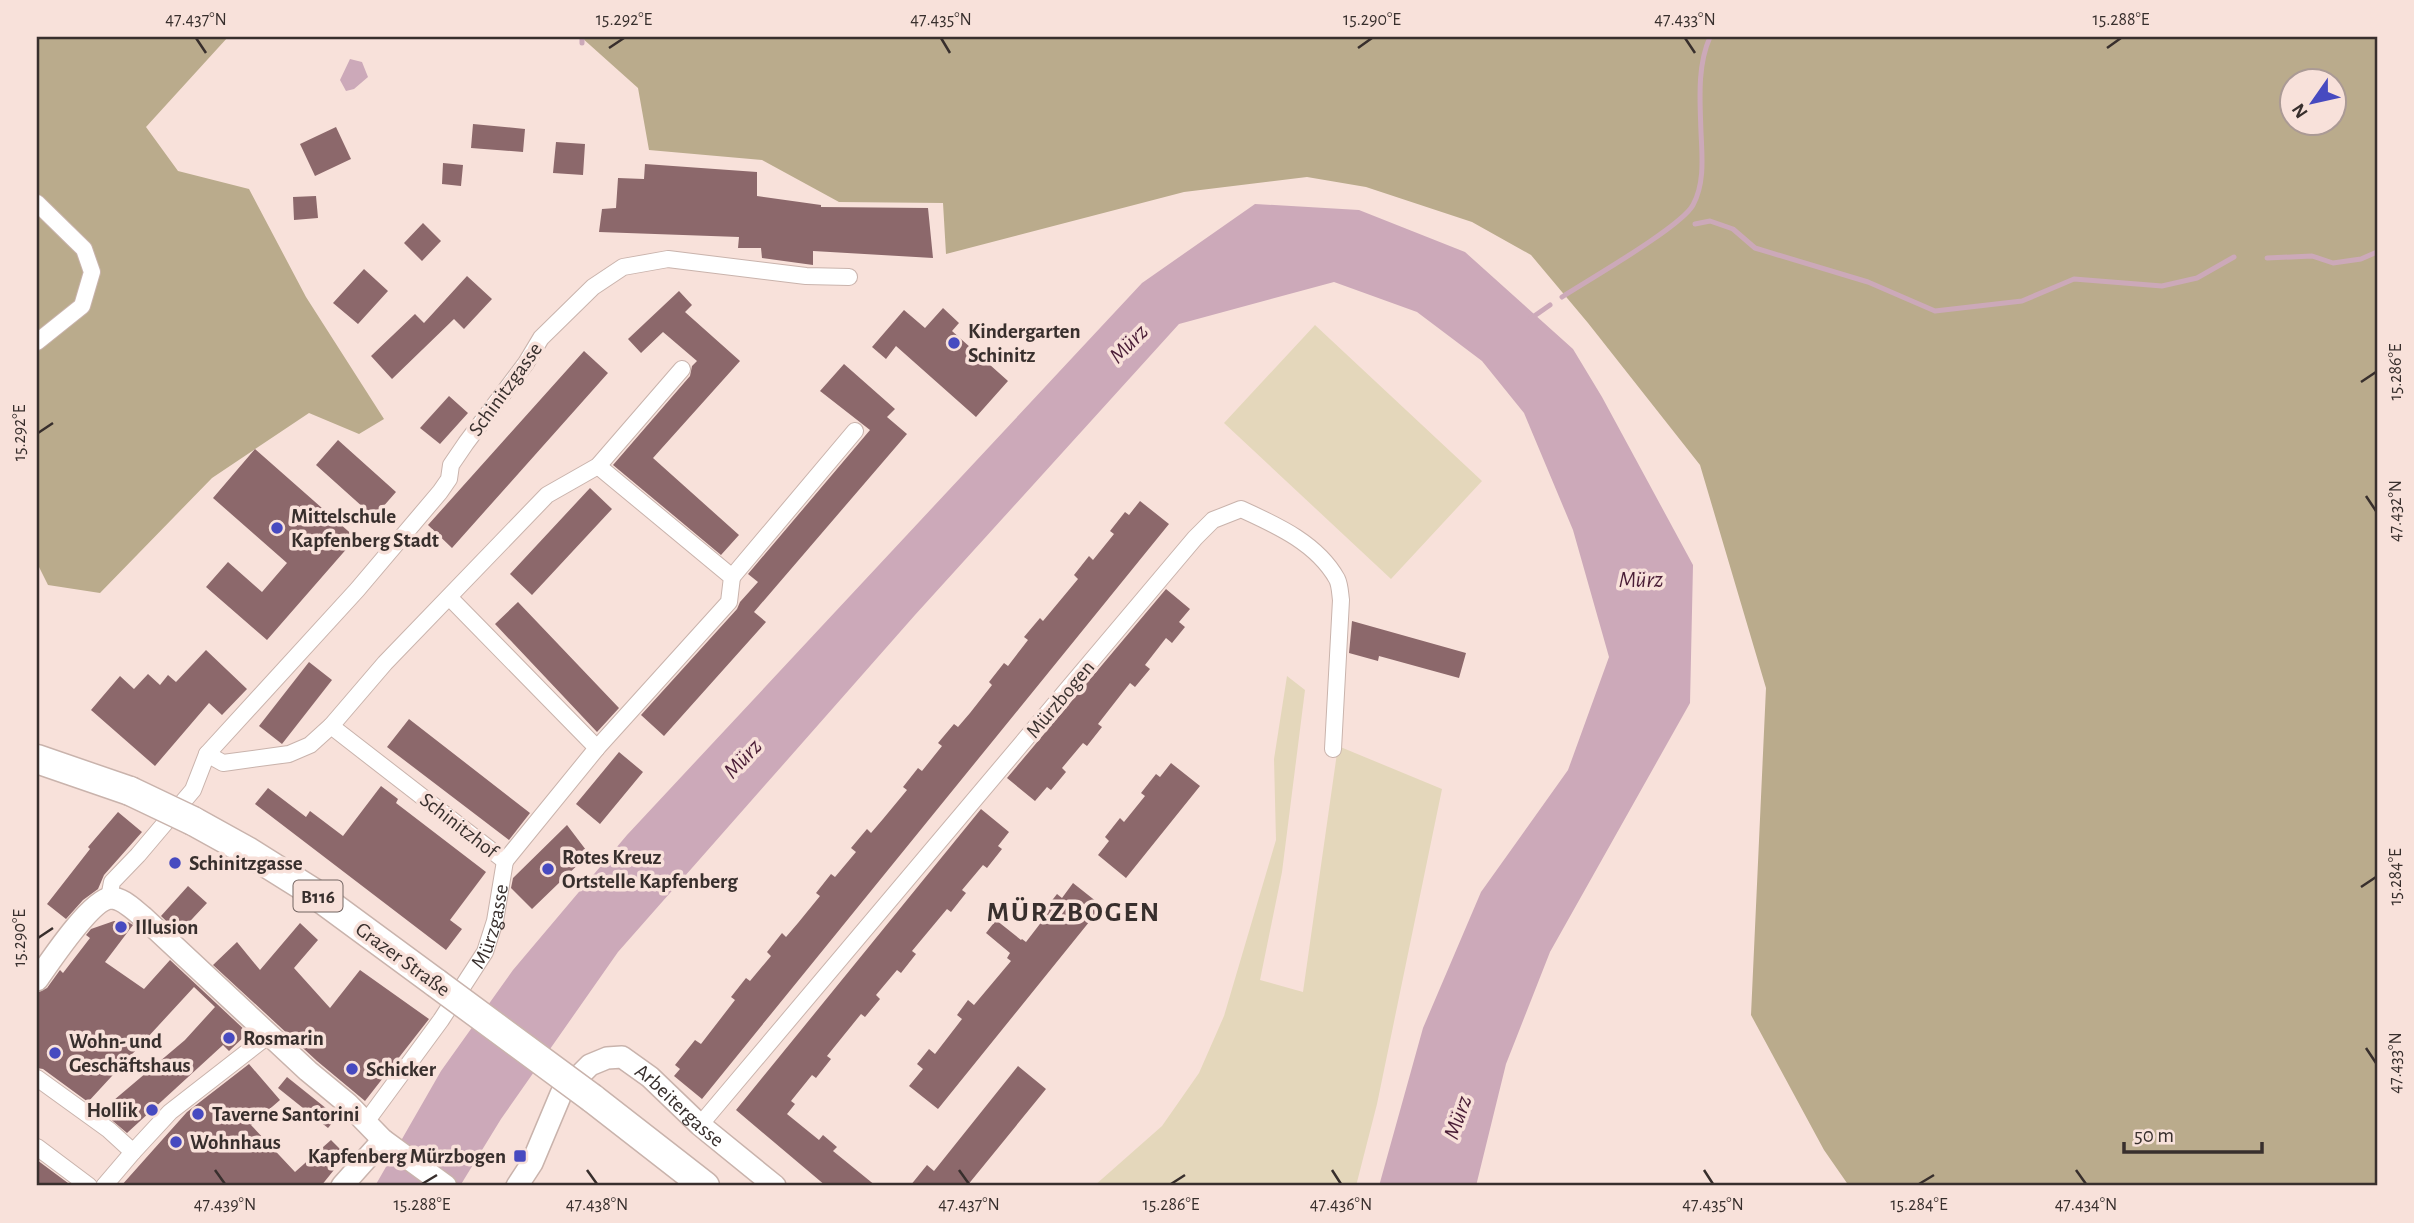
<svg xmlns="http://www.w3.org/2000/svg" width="2414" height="1223" font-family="'Alegreya Sans',sans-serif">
  <rect width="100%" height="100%" fill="#f8e1da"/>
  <path fill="#e4d7bb" d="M1315,325l167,156 -91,98 -167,-156z
    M1287,676l18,14 -23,182 -22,108 43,12 35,-246 104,43 -65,315 -21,82h-262l68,-60 37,-53 25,-57 52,-176 -2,-81z"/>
  <path fill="#baab8c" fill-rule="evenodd" d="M37,37h191l-82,90 32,44 71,18 57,108 78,122 -25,15 -50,-21 -97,65 -112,115 -52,-8 -11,-22z
    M581,37h1796v1149h-528l-25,-36 -73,-135 15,-327 -66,-223 -112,-142 -57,-68 -59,-33 -106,-35 -59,-10 -123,15 -238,62 -3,-51 -104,-1 -77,-42 -113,-10 -11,-62zM2292,80h42v42h-42z"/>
  <path fill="#cca9b9" d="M350,59l12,3 6,15 -14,12 -8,2 -6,-11z
    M1255,204l104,6 106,42 108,97 29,48 91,168 -3,138 -140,249 -44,112 -30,122h-97l44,-158 58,-136 87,-122 41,-113 -36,-127 -49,-117 -42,-52 -65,-49 -83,-30 -155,42 -264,291 -297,337 -117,167 -41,67h-85l66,-115 72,-101 114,-135 515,-552z"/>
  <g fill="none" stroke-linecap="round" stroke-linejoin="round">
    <path stroke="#cca9b9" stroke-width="5" d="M582,43v-6
      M1695,224l15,-3 23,8 22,19 113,34 67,29 87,-10 52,-22 88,7 35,-8 37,-21
      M2267,258l45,-2 21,7 28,-4 16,-7
      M1562,297c26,-17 119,-70 131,-92 12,-22 9,-49 8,-73 -1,-31 -4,-66 9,-95
      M1530,319l20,-14"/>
  </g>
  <path fill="#8c686b" d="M473,124l52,5 -2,23 -52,-4z
    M336,127l15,32 -36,17 -15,-32z
    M556,142l29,2 -2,31 -30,-2z
    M443,163l20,2 -2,21 -19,-2z
    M645,164l112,8v24l64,9v2l107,1 5,50 -120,-7v14l-51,-7 -1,-10h-23l1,-11 -140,-5 3,-23 14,-1 2,-30 26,1z
    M316,196l2,22 -24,2 -1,-23z
    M423,223l18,18 -19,20 -18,-18z
    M364,269l24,22 -30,33 -25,-21z
    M467,276l25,23 -28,30 -10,-10 -62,60 -21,-23 44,-42 9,9z
    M679,291l13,14 -7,7 55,49 -87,97 86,77 -18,20 -108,-90 77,-89 2,-10 5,-5 -34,-29 -22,21 -13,-14z
    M943,308l16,15 -7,8 56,50 -32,36 -80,-71 -10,13 -14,-12 32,-37 21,18z
    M584,351l24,22 -156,175 -24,-23z
    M844,364l51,45 -8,8 20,17 -153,178 12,10 -102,114 -23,-21 96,-106 3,-7 18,-20 -10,-8 122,-144 -50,-39z
    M449,396l19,17 -28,31 -20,-16z
    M338,440l58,52 -22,25 -58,-52z
    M255,449l101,89 -89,102 -61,-53 22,-25 34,30 25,-29 -74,-65z
    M590,488l22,21 -80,86 -22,-21z
    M1140,501l29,23 -467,575 -28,-23 6,-7 -5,-4 20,-25 6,4 34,-44 -4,-3 15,-19 4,3 21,-25 -4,-4 15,-19 4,4 12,-14 22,-27 -4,-3 15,-19 4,3 21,-25 -5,-4 16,-19 4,4 12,-14 24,-29 -4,-3 15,-19 4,3 20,-25 -4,-3 16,-19 4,3 12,-14 22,-28 -3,-3 15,-19 4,3 20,-26 -4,-3 16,-19 3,3 35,-42 -4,-4 15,-19 4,4 21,-26 -4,-3 15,-19 4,3z
    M1166,589l24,20 -11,13 6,5 -13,16 -6,-5 -21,27 5,4 -15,18 -5,-4 -32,41 4,3 -15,19 -4,-3 -21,25 4,4 -15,18 -4,-3 -12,14 -28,-23z
    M518,602l101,106 -22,24 -102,-108z
    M1352,621l114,32 -7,25 -80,-22 -1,5 -29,-8z
    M206,650l41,39 -25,26 -13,-12 -54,63 -64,-56 29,-34 14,13 14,-15 12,11 8,-10 8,7z
    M309,662l23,18 -50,64 -23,-18z
    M409,719l121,94 -21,27 -122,-93z
    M619,752l24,20 -43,52 -24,-20z
    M1171,763l29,23 -74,92 -28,-23 11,-14 -4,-4 15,-19 4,4 21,-26 -4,-3 15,-19 4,3z
    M381,786l17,13 -2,4 90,69 -36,48 12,9 -16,21 -191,-146 13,-16 38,29 4,-6 33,25z
    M981,809l28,23 -11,14 4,3 -15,19 -4,-3 -21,25 4,3 -15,19 -4,-3 -35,42 4,3 -15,19 -4,-3 -21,25 4,4 -15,18 -4,-3 -34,42 4,3 -15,19 -4,-3 -21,26 4,3 -8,10 32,26 4,-5 14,12 -4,4 43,35h-50l-90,-76z
    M118,812l24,20 -38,43 -6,14 -15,11 -17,19 -19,-15 43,-55 -2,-2z
    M567,825l22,29 -57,55 -21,-21 2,-10z
    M1073,883l29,23 -164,203 -29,-23 14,-17 -6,-5 12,-15 6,5 27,-35 -5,-4 11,-15 6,5 37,-44 -4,-3 3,-5 -24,-20 10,-13 25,20 1,-1 4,3 20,-26 -4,-3 15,-19 5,4z
    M188,886l19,17 -28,30 -18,-17z
    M114,921l14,1 5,3 -28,37 39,27 26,-29 78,73 -19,18 -6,-6 -96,88 -26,-22 84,-71 30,-33 -21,-20 -106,115 -45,-33 -6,-1v-75l10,-5 13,-18 3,3 27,-35 -4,-3 5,-6z
    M300,923l18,17 -24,28 36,40 30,-38 69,49 -64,82 -48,-40 -104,-96 24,-23 23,28z
    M249,1064l31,36 -29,25 44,47 36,-32 15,15 -25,31h-200l66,-74z
    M1018,1066l28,23 -79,97h-57l17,-21 7,6z
    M287,1077l50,40 -9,11 -50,-40z
    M37,1160l35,26h-35z"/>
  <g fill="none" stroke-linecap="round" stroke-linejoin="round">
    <defs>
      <g id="street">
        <path d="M37,203l47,46 8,23 -10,34 -45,36"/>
        <path d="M732,577l123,-146"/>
        <path d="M450,598l147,150"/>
        <path d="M331,726l54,-63 162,-168 51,-29 84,-97"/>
        <path d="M207,754l16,9 66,-9 21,-9 21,-19 174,135"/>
        <path d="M505,861l92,-113 132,-146 3,-25 -134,-111"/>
        <path d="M109,898l3,-16 26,-27 55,-65 14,-36 150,-164 83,-98 9,-13 2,-14 15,-22 60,-80 15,-25 52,-51 30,-20 45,-8 138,17 43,1"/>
        <path d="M37,1078l72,52 24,22 37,-40 99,-77"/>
        <path id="s1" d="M366,1122l75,-102 44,-68 10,-31 10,-60"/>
        <path d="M700,1125l495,-587 18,-18 28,-11c35,16 76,34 96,70 3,6 3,14 4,21l-8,149"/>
        <path d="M37,1147l52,39"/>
        <path d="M104,1186l29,-34"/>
      </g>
      <g id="secondary">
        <path d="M37,980c12,-17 53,-79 73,-82 12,-1 24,12 33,19l165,154 40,33 35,36 63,46"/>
        <path d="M342,1186l41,-46"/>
        <path id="s2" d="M517,1186l15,-23 29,-69 29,-29 17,-7 15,-1 28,20 50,48 75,61"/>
      </g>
      <path id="highway" d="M37,759l93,32
        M193,821l56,31 62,39 125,92
        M592,1098l113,88"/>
    </defs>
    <use href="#street" stroke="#c9b3ac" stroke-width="18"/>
    <use href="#secondary" stroke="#c9b3ac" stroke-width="24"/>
    <use href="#highway" stroke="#c9b3ac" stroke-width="31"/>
    <use href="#street" stroke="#fff" stroke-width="16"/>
    <use href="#secondary" stroke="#fff" stroke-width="21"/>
    <use href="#highway" stroke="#fff" stroke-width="28"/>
    <defs>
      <path id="highway-bridge" d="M130,791l63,30
        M436,983l156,115"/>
    </defs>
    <use href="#highway-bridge" stroke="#c9b3ac" stroke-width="31" stroke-linecap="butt"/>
    <use href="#highway-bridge" stroke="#fff" stroke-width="28"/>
  </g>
  <path fill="none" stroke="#382f2d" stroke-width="2.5" d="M196,38l10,15M941,38l9,15M1685,38l10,15M609,48l15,-10M1358,48l14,-10M2107,48l14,-10M2361,382l15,-10M38,433l15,-10M2366,496l10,15M2361,887l15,-10M38,938l15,-10M2366,1048l10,15M215,1170l10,14M587,1170l10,14M959,1170l10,14M1332,1170l9,14M1704,1170l9,14M2076,1170l10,14M422,1184l15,-9M1171,1184l14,-9M1919,1184l15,-9"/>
  <g fill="#474ac0" stroke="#f8e1da" stroke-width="2.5">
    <circle cx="954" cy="343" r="7"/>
    <circle cx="277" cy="528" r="7"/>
    <circle cx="175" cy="863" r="7"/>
    <circle cx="548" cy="869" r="7"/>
    <circle cx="121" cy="927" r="7"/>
    <circle cx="229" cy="1038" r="7"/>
    <circle cx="55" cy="1053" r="7"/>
    <circle cx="352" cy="1069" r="7"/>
    <circle cx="152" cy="1110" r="7"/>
    <circle cx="198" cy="1114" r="7"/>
    <circle cx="176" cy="1142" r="7"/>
    <rect x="513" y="1149" width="14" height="14" rx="3.5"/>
  </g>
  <g text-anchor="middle" stroke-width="7" stroke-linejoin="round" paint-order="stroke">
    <rect fill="#f8e1da" stroke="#726461" stroke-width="2" x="293.5" y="880.5" width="49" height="31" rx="5"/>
    <g font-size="19" font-weight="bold" fill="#382f2d">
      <text x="318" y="903">B116</text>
    </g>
    <g font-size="21" font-weight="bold" fill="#382f2d" stroke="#f8e1da" text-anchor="start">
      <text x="968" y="338">Kindergarten<tspan x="968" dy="24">Schinitz</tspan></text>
      <text x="291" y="523">Mittelschule<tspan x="291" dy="24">Kapfenberg Stadt</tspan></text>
      <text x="562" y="864">Rotes Kreuz<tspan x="562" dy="24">Ortstelle Kapfenberg</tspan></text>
      <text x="189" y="870">Schinitzgasse</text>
      <text x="135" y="934">Illusion</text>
      <text x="243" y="1045">Rosmarin</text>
      <text x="69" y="1048">Wohn- und<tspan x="69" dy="24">Geschäftshaus</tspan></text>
      <text x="366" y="1076">Schicker</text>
      <text x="138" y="1117" text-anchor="end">Hollik</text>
      <text x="212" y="1121">Taverne Santorini</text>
      <text x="190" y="1149">Wohnhaus</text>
      <text x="506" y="1163" text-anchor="end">Kapfenberg Mürzbogen</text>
    </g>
    <g font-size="21" fill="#382f2d" stroke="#f8e1da">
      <text transform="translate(505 389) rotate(-54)" y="7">Schinitzgasse</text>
      <text transform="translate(1060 699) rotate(-50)" y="7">Mürzbogen</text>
      <text transform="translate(459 825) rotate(38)" y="7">Schinitzhof</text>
      <text dy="7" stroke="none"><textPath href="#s1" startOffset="234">Mürzgasse</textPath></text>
      <text transform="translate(403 959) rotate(36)" y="7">Grazer Straße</text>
      <text dy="7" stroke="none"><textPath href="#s2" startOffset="252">Arbeitergasse</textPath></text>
    </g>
    <g font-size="23" font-style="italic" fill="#4a1d36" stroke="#f8e1da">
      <text transform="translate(1128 343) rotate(-45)" y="8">Mürz</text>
      <text x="1641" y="587">Mürz</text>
      <text transform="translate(742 758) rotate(-47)" y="8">Mürz</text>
      <text transform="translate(1457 1117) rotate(-71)" y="8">Mürz</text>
    </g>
    <g font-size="28" font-weight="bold" letter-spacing="2" fill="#382f2d" stroke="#f8e1da">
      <text x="1074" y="921">MÜRZBOGEN</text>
    </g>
  </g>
  <rect width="2414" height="1223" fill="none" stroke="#f8e1da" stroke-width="77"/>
  <g transform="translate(2313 102) rotate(236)"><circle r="33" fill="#f8e1da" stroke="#ab9a95" stroke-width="2"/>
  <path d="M0-5L12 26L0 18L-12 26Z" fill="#474ac0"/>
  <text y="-10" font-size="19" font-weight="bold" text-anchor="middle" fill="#382f2d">N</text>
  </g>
  <path d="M2124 1142v10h138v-10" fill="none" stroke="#382f2d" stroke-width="3.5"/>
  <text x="2134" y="1142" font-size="21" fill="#382f2d" stroke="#f8e1da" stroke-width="5" paint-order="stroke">50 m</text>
  <rect x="38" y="38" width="2338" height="1146" fill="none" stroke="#382f2d" stroke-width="2.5"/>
  <g font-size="18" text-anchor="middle" fill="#382f2d">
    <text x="196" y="25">47.437°N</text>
    <text x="624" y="25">15.292°E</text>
    <text x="941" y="25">47.435°N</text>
    <text x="1372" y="25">15.290°E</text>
    <text x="1685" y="25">47.433°N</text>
    <text x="2121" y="25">15.288°E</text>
    <text transform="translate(2395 372) rotate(-90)" y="6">15.286°E</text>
    <text transform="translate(19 433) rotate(-90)" y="6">15.292°E</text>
    <text transform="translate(2395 511) rotate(-90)" y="6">47.432°N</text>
    <text transform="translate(2395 877) rotate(-90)" y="6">15.284°E</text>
    <text transform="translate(19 938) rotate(-90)" y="6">15.290°E</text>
    <text transform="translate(2395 1063) rotate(-90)" y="6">47.433°N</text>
    <text x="225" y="1210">47.439°N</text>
    <text x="422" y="1210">15.288°E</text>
    <text x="597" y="1210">47.438°N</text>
    <text x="969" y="1210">47.437°N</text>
    <text x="1171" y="1210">15.286°E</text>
    <text x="1341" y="1210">47.436°N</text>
    <text x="1713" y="1210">47.435°N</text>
    <text x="1919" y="1210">15.284°E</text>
    <text x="2086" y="1210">47.434°N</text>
  </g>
</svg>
